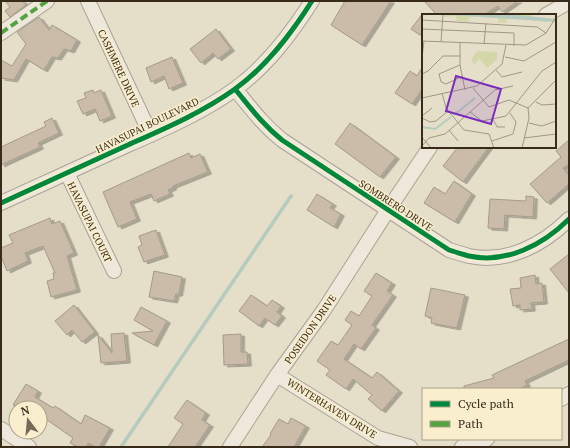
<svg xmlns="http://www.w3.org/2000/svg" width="570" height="448" font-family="'PT Serif',serif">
  <defs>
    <filter id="shadow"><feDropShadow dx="3.5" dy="2" stdDeviation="0" flood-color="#0004"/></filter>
  </defs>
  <rect width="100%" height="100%" fill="#e5dfc9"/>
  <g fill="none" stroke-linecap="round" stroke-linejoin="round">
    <path stroke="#b5cbbe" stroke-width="3.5" d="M121,447l170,-251"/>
  </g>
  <path fill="#cabca9" stroke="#a59a89" filter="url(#shadow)" d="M5,1h18l3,4 -16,12 -5,-6 5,-4z
    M345,1h46l-29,44 -31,-20z
    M424,1h94l-16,11 -4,-6 -14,9h-47z
    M423,13v17l-3,5 -9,-6z
    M39,17l10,13 3,-5 25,15 -6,11 -7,-2 -6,9 -6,-1 -8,13 -18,-11 -12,21 -13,-2v-18l11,6 14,-22 -9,-12z
    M216,29l15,20 -13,10 -5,-6 -12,10 -11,-14z
    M172,57l11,26 -14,6 -5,-13 -13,6 -5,-14z
    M423,66v22l-11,16 -17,-11 15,-22 7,5z
    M93,90l1,3 7,-3 11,26 -12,5 -5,-12 -12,5 -6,-13 9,-3 -2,-5z
    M52,118l7,15 -21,10 2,4 -39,18v-18l45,-21 -2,-4z
    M350,123l46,34 -16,20 -45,-33z
    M569,140v27l-1,-2 -5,3 6,7v9l-22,19 -17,-19 31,-27 -5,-6z
    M458,147h31l-26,35 -20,-16z
    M189,153l2,5 9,-4 8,18 -35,14v2l-5,2 2,4 -16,7 -3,-7 -21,8 7,17 -19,8 -15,-35z
    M454,181l18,13 -17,28 -31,-19 10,-16 11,7z
    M317,194l16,10 -3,4 11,6 -7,13 -27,-17z
    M526,196l8,1 -1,20 -28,-2 -1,14 -16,-1 2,-29 36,2z
    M50,218l2,6 8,-3 14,32 -7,3 10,34 -26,7 -4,-16 7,-2 -1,-6h2l-12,-27 -18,7 3,8 -21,10 -6,-15v-8l12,-5 -4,-8z
    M156,230l9,25 -21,7 -6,-15 4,-2 -3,-9z
    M569,254v39l-19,-24z
    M154,271l28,6 -3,17h-3l-2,7 -25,-4z
    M376,273l16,10 -5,8 6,4 -21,30 4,3 -15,21 -7,-5 -10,15 28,19 5,-6 22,19 -17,20 -14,-12 4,-4 -19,-16 -7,10 -20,-14 4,-5 -13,-9 14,-20 7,4 14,-20 -7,-5 6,-9 8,5 13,-20 -8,-5z
    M535,275l1,9 6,-1 2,19 -13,1 1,6 -12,1v-5l-7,1 -3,-17 11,-1 -1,-10z
    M431,288l34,7 -8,33 -26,-5 1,-5 -7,-2z
    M251,295l16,11 5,-6 9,6 -4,6 5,4 -7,9 -10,-7 -6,8 -20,-15z
    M74,305l21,27 -13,10 -10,-12 -5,5 -12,-14z
    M141,307l26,14 -13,24 -22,-12 21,-2 -19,-11z
    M124,333l3,28 -26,2 -3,-28 14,18 -1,-19z
    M241,334v18h6l1,12 -24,1 -1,-30z
    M569,339v21l-44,21 2,4 -8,4h-55v-3l30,-8 -2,-3z
    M26,384l12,7 -3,6 18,11 2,-2 26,18 4,-9 25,13 -11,19h-3l-8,-4 -2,4h-8l-8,-4 3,-5 -33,-23v-7h-21l-6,-3z
    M187,400l19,13 -4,7 8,5 -15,22h-27l15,-23 -9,-6z
    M291,418l15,8 -12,21h-32l9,-12 -1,-1 9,-15 9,5z"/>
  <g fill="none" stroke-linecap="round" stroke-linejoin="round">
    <defs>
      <path id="minor" d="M88,1l63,134
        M546,15l23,-13
        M1,33l46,-32
        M235,89c15,18 28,36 47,51l167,110c6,2 13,4 20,6 37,8 74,-11 100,-37
        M67,173l47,98
        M1,203c43,-20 86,-39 129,-59 36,-16 73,-32 105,-55 32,-23 56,-55 77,-88
        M277,375l101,63 32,9
        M561,399l8,-5
        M1,429l28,18
        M230,447l47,-72 47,-65 64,-100 42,-63
        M462,447l25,-8"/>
    </defs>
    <use href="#minor" stroke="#aaa293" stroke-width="16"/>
    <use href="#minor" stroke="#ede8db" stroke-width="14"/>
    <path stroke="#53a440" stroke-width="4" stroke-dasharray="8 4" stroke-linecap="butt" d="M1,33l46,-32"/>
    <defs>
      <path id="cycleway" d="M235,89c15,18 28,36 47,51l167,110c6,2 13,4 20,6 37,8 74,-11 100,-37
        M1,203c43,-20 86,-39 129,-59 36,-16 73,-32 105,-55 32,-23 56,-55 77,-88"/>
    </defs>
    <use href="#cycleway" stroke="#f9eecd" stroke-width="8"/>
    <use href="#cycleway" stroke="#00873e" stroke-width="5"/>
  </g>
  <g text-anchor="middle" stroke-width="3" stroke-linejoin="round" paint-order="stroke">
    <g font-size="10" fill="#392b1a" stroke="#f9eecd">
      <text transform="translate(119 68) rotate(65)" y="4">CASHMERE DRIVE</text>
      <text transform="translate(147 125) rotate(-26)" y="4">HAVASUPAI BOULEVARD</text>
      <text transform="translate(396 205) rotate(33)" y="4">SOMBRERO DRIVE</text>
      <text transform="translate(90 222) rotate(64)" y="4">HAVASUPAI COURT</text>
      <text transform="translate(310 329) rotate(-55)" y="4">POSEIDON DRIVE</text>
      <text transform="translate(332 408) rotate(32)" y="4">WINTERHAVEN DRIVE</text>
    </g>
  </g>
  <g transform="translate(422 14)">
    <rect width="134" height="134" fill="#e5dfc9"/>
    <path d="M22,0h89l-2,3 18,1 1,4 -42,-4 -3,5h-7v-6l-22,-1 -6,1 -2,5 -11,-1 -1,-5 -12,1zM55,37l20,1v8l-10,8 -7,-9 -6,5 -3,-4z" fill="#d4d7aa"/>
    <path d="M15,0h70l49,5v3z" fill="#b5cbbe"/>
    <path fill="none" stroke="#b5cbbe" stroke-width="2" d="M32,101l21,-17M0,113l13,2 16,-12"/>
    <path fill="none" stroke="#a09783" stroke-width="1" d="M0,6l115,7 9,6M0,15l92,4v13M0,27l104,4 20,-12 10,-16M19,28l2,-28M38,29v22l5,25M62,30l2,-21M83,43l19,4 32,-19M0,44l2,-17M38,51l-21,9 2,8 5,2 17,-8M74,56l6,7 20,-5M0,60l6,-3 15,-15h17M51,74l16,19 20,-7 19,8 28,-28M20,79l4,15 18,22 25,4 5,14M0,84l55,-12 25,-22 4,-19M114,88l6,3 14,-1M48,98l12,9 24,-5 36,-45 14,-9M0,102l10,-8M0,104l8,4 6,-1 12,-10M71,105l4,8h8M107,109l13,3 14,-5M27,116l9,11M0,123l9,11M102,124l32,-4M70,127l21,-7 3,-12 -6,-9M0,132l7,-8 16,-4 50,-44 18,-4M100,134l7,-30 -1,-10"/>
    <path fill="#7b2cbf" fill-opacity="0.15" stroke="#7b2cbf" stroke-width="2" d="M34,62l45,13 -10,35 -45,-13z"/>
    <rect width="134" height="134" fill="none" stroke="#392b1a" stroke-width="2"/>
  </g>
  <rect width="570" height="448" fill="none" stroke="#392b1a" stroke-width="4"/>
  <rect x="422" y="388" width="140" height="52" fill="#f9eecd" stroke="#aca085"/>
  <rect x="430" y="401" width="20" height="6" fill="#00873e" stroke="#aca085"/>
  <text x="458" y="408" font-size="12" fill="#392b1a">Cycle path</text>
  <rect x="430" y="421" width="20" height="6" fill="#53a440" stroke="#aca085"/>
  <text x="458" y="428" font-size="12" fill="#392b1a">Path</text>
  <g transform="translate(28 420) rotate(344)"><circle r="19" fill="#f9eecd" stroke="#aca085"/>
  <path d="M0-3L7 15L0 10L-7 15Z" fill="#756a57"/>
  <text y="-6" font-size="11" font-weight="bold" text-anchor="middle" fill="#392b1a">N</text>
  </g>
</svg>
